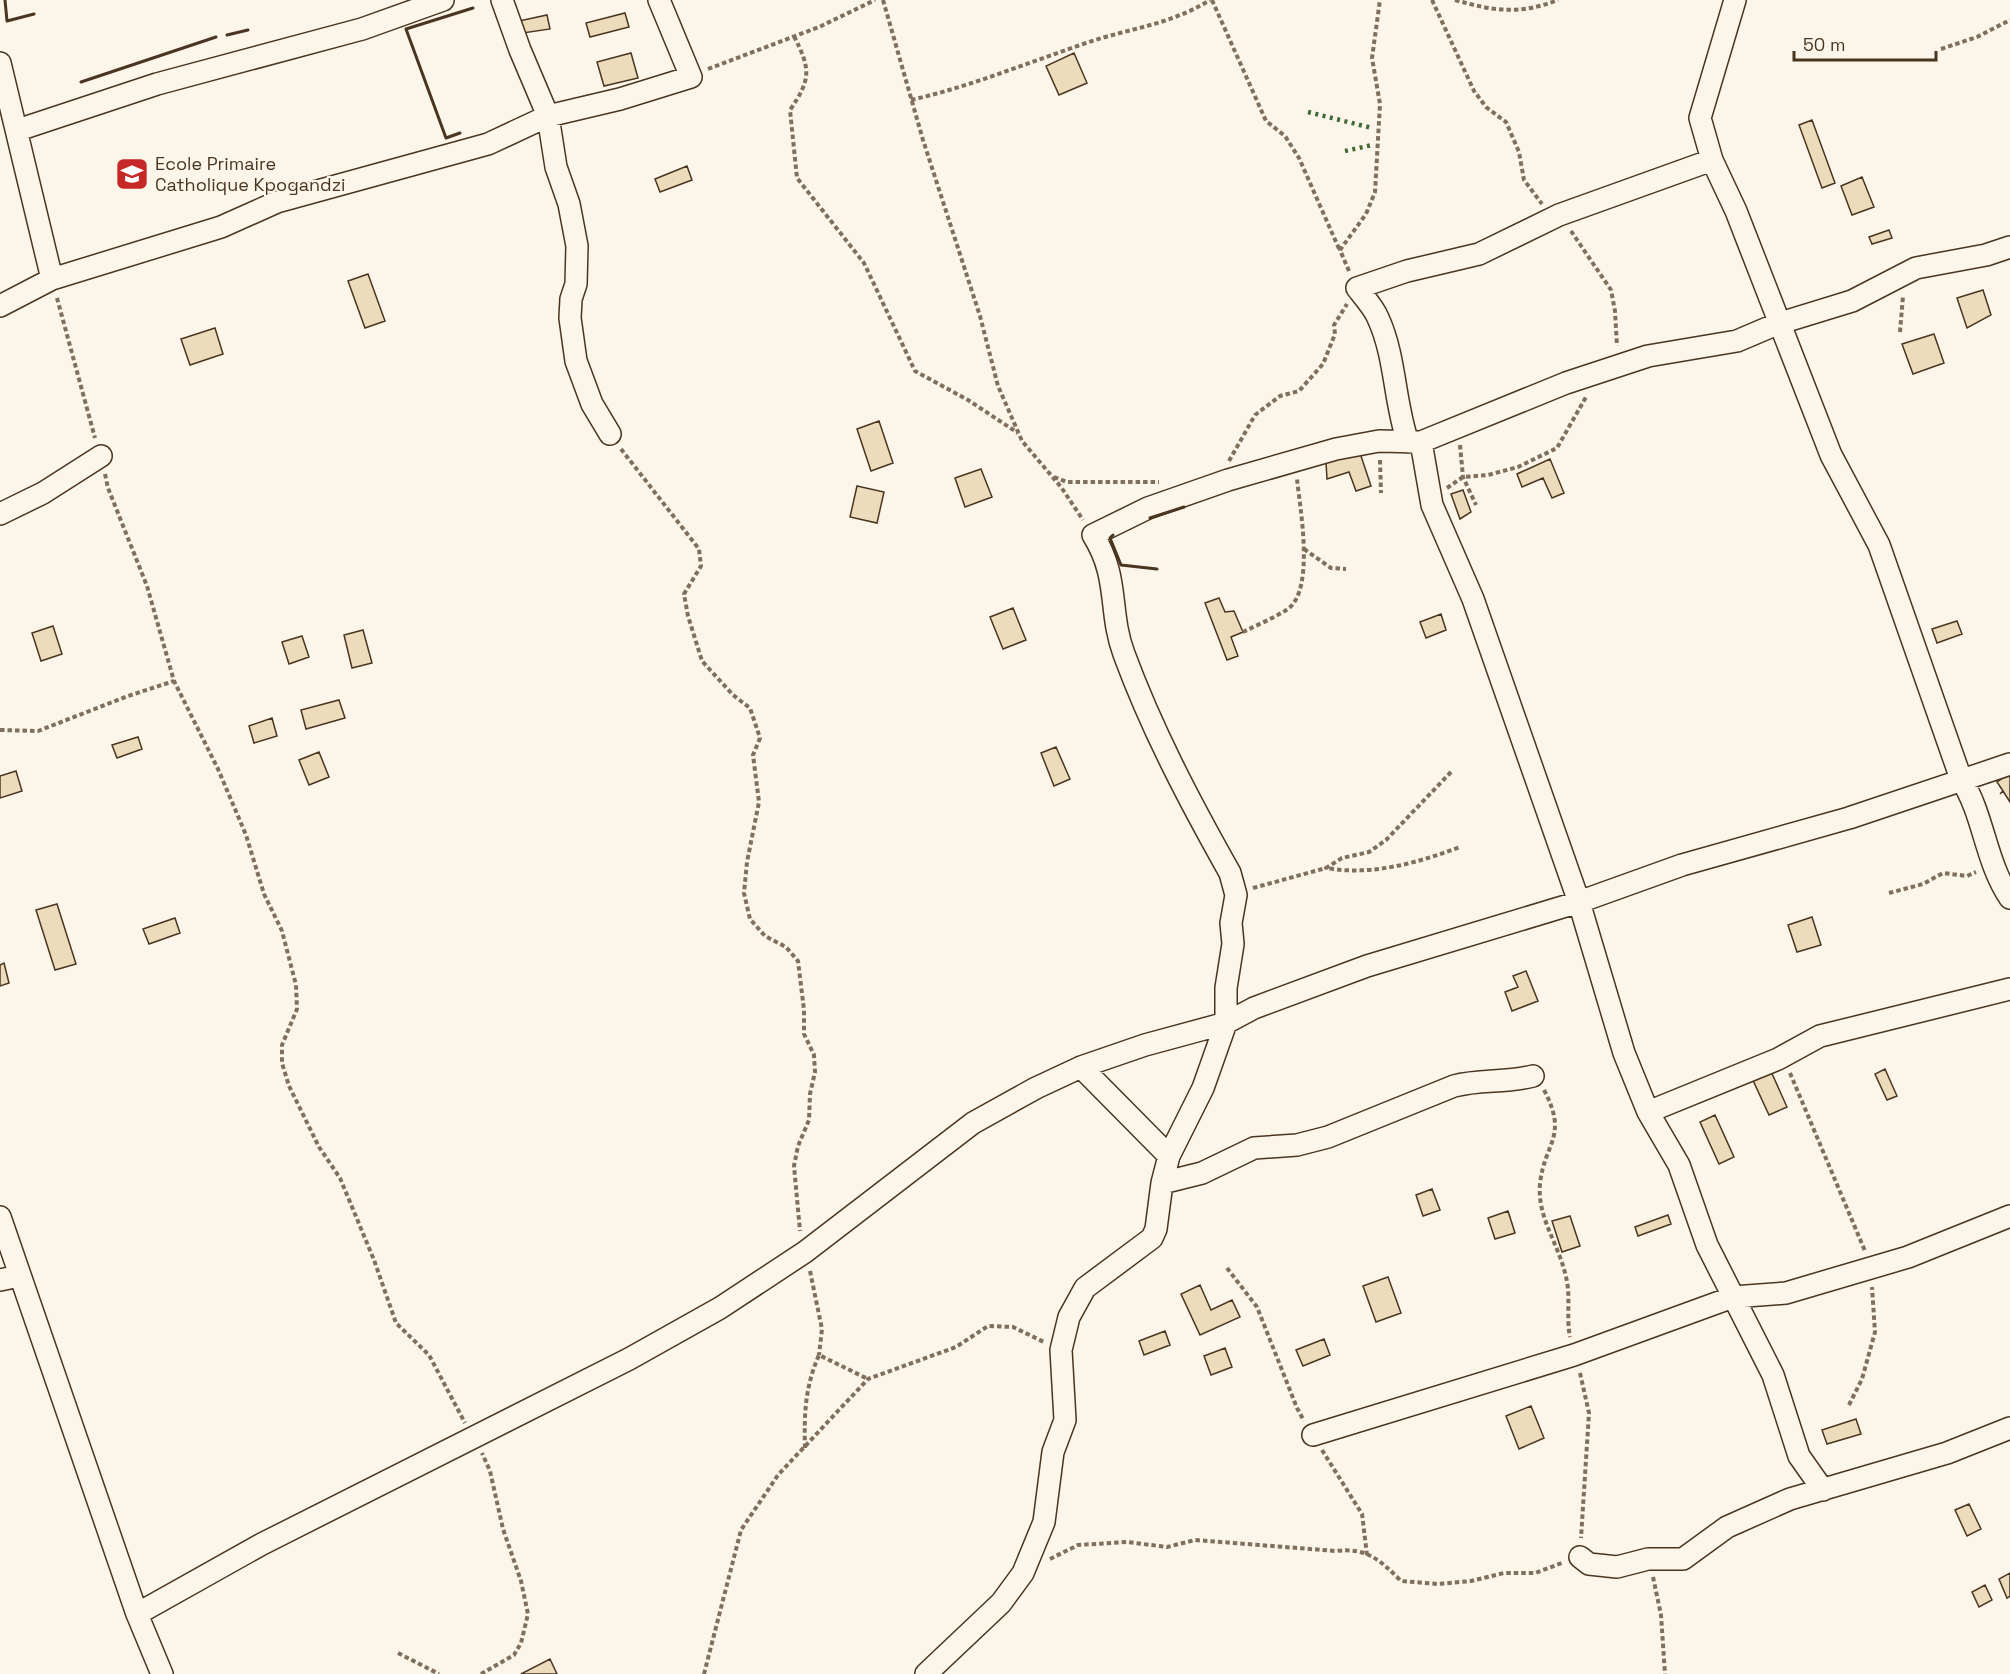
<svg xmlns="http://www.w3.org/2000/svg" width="2010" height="1674" font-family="'Space Grotesk',sans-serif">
  <rect width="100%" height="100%" fill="#fbf6e9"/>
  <path fill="#ecdcbc" stroke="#4a3520" stroke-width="1.5" d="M625,13l4,14 -39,10 -4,-14z
    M547,15l3,14 -27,4 -4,-12z
    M631,53l7,25 -34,8 -7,-24z
    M1074,53l13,30 -28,12 -13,-29z
    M1812,120l23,63 -13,5 -23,-63z
    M687,166l5,14 -32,12 -5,-13z
    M1862,177l12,30 -22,8 -11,-29z
    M1889,230l3,8 -20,6 -3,-7z
    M368,274l17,47 -20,7 -17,-47z
    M1983,290l8,25 -24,13 -10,-30z
    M215,328l8,26 -33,11 -9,-26z
    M1934,334l10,29 -31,11 -11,-30z
    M879,421l14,42 -22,8 -14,-42z
    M1359,450l12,36 -15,5 -7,-19 -22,7 -1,-17z
    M1550,459l14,34 -12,5 -9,-20 -21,9 -5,-13z
    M981,469l11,28 -27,10 -10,-29z
    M857,486l27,6 -7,31 -27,-6z
    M1463,490l8,22 -11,7 -9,-25z
    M1219,598l6,14 9,-1 9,21 -12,5 7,19 -11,4 -22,-57z
    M1013,608l13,32 -23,9 -13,-32z
    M1441,614l5,16 -20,8 -6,-16z
    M1957,621l5,13 -25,9 -5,-14z
    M53,626l9,28 -21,7 -9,-28z
    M363,630l9,33 -20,5 -8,-33z
    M302,636l7,21 -20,7 -7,-22z
    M339,700l6,18 -39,11 -5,-19z
    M272,718l5,18 -23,7 -5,-17z
    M138,737l4,12 -25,9 -5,-13z
    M1056,747l14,32 -16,7 -13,-33z
    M319,752l10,25 -20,8 -10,-25z
    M16,771l6,20 -22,7v-22z
    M2010,773v29l-7,-11 -3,3 3,-3 -6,-9z
    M57,904l19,60 -21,6 -19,-60z
    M1812,917l9,28 -24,7 -9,-27z
    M175,918l5,15 -31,11 -6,-15z
    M4,963l5,20 -9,3v-21z
    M1526,971l12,30 -26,10 -7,-19 13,-5 -5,-11z
    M1769,1067l18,40 -18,8 -18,-39z
    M1885,1069l12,27 -10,4 -12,-26z
    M1715,1115l19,42 -15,7 -19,-42z
    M1432,1189l8,21 -17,6 -7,-21z
    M1508,1211l7,22 -20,6 -7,-21z
    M1668,1215l3,9 -33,12 -3,-9z
    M1570,1216l10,30 -18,6 -10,-31z
    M1388,1277l13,36 -25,9 -13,-36z
    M1200,1285l11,25 21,-10 8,17 -40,18 -19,-41z
    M1165,1331l5,14 -26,10 -5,-14z
    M1324,1339l6,16 -27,11 -7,-16z
    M1225,1348l7,19 -21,8 -7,-19z
    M1531,1406l13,32 -25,11 -13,-33z
    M1856,1419l5,15 -34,10 -5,-14z
    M1969,1504l12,25 -14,7 -12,-26z
    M2010,1573v23l-3,2 -8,-19z
    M1985,1585l7,15 -13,7 -7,-15z
    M550,1659l7,15h-36z"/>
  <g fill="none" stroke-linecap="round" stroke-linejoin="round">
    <defs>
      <path id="minor" d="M502,0l18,50 28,66 8,51 13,37 8,42 -1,38 -5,15 -1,19 6,43 16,43 18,30
        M1735,0l-35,118 12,42 24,51 95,244 48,90 82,234c23,36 24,82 49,119
        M0,63l52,216
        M18,130l139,-46 205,-55 81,-29
        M0,306l52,-27 169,-52 56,-25 211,-58 60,-28 72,-17 71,-22 -32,-77
        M1408,442c-14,-40 -12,-85 -30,-124 -4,-10 -14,-21 -21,-30l50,-17 72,-17 80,-39 153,-55
        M1421,442l11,63 41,94 106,303 45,151 24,59 130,-53 42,-23 190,-47
        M0,514l43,-21 58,-37
        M1081,1067l88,89
        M1648,1112l31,53 28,80 66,130 26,81 24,34
        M1162,1183l40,-10 52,-25 43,-3 31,-8 126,-51c26,-7 52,-3 79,-10
        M0,1217l137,397 25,60
        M0,1280l19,-4
        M1313,1435l261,-80 159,-58 53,-4 122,-36 102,-41
        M1580,1557l9,7 28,3 31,-8h35l44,-32 63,-28 157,-46 63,-25
        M137,1614l125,-70 367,-185 91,-51 85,-56 168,-129 63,-35 45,-21 64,-22 81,-22 28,-15 113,-42 212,-64 103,-37 167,-47 161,-54
        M926,1674l75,-71 22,-30 21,-51 9,-70 12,-32 -4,-70 8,-33 16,-29 67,-50 4,-9 6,-46 7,-27 34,-68 23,-65v-35l7,-44 -2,-21 5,-28 -6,-22c-40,-71 -78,-143 -106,-219 -16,-43 -4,-76 -31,-119l55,-27 80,-28 108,-31 43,-8 42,1 145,-59 82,-27 89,-15 40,-17 75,-23 64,-33 70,-13 24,-8"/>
    </defs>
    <use href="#minor" stroke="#4a3520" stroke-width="24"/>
    <path stroke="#7f6f5c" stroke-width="4" stroke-dasharray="4.5 3" stroke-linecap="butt" d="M883,0l40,140 57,176 18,70 24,55 39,46 22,33
      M1212,0l54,121 19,15 14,22 41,93
      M1432,0l42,91 12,16 20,15 13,30 5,28 18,24
      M1455,0c39,11 64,15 103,0
      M794,36c17,34 17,43 -4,74l7,68 67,85 51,108 53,29 50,33
      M1941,49l36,-12 33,-17
      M708,69l111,-42 56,-27
      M911,100c61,-14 116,-37 175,-57 44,-15 84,-18 124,-43
      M1571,231l40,59 4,21 2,35
      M1349,271l-9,-21 26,-36 9,-22 5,-88 -8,-46 8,-58
      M57,298l38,140
      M1900,332l3,-36
      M1460,445l3,32 13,28
      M621,449l78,100 2,17 -17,28 4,22 14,45 31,34 17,13 10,30 -7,17 6,47 -12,60 -3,31 6,26 15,17 21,11 12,14 6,49v24l10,21 1,17 -5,22 -1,26 -11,26 -4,20 6,65
      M1380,460l1,33
      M1229,461l26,-46 25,-19 19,-5 24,-27 12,-30 -1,-9 13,-21
      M105,474l3,14 39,98 27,95 44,88 28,66 18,59 18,37 14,54 1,24 -15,36v18l7,23 30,61 21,31 34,82 22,63 33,32 36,68
      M1054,477l13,5h92
      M1447,488l16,-11 25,-2 30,-8 39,-19 29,-51
      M1304,549l27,19 15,1
      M1243,632c14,-7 31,-14 45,-23 27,-20 12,-101 9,-130
      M0,730l38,1 90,-35 46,-15
      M1451,772l-65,68 -17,12 -27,6 -16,10c46,8 91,-5 134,-21
      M1253,888l73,-20
      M1889,893l34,-9 20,-11 24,3 9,-4
      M1790,1073l75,178
      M1544,1090c25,47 0,53 -4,94 -3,34 19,60 26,93 5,19 0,40 4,60
      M1227,1268l30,39 40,101 7,13
      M810,1271l12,58 -3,26
      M1580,1373l9,40 -8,125
      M1849,1405l13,-26 13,-47 -3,-45
      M805,1448c-1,-34 0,-61 14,-93l49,24
      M1322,1450l40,64 5,41
      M1050,1559l28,-14 49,-3 40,5 28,-7 141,11c31,-4 45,10 65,30l37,3 33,-3 33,-8h31l27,-10
      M1653,1577l8,38 4,59
      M398,1653l41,21
      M481,1674l33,-19 7,-12 7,-29 -7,-33 -18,-52 -13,-58 -8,-18
      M704,1674l37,-144 37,-55 90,-96 88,-32 32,-21 25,1 31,15"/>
    <use href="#minor" stroke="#fbf6e9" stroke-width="21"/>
    <path stroke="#436837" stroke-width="4.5" stroke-dasharray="3 4.5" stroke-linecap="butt" d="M1308,112l64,16
      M1345,151l27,-6"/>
    <path stroke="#4a3520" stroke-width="3" d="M5,0l2,21 27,-7
      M227,35l21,-5
      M81,82l135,-45
      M460,133l-14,5 -40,-109 67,-21
      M1150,518l34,-11
      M1113,535l-3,3 11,27 36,4"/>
  </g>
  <defs>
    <symbol id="school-square" viewBox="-11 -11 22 22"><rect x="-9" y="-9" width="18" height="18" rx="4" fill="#c62828" stroke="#fbf6e9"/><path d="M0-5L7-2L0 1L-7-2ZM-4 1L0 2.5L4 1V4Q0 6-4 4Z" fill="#fff"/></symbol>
  </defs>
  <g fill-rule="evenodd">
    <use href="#school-square" x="113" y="155" width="38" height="38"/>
  </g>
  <g text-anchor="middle" stroke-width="4.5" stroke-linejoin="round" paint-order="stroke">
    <g font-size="18" fill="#4a3520" stroke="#fbf6e9" text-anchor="start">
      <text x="155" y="170">Ecole Primaire<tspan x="155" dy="21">Catholique Kpogandzi</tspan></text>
    </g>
  </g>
  <path d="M1794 51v9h142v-9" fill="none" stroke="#4a3520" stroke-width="3"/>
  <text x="1803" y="51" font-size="18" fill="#4a3520" stroke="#fbf6e9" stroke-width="4.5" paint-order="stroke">50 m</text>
</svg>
